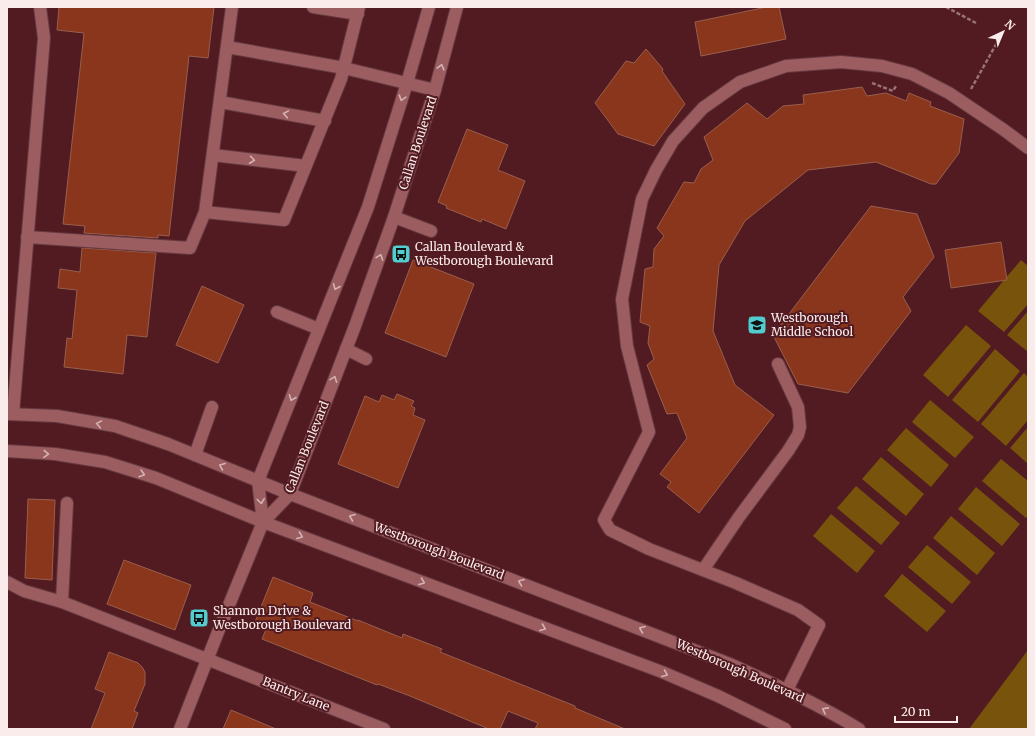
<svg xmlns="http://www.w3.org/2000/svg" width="1035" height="736" font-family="Merriweather,serif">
  <rect width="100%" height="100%" fill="#521b21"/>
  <path fill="#78530c" d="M1021,260l7,6v38l-24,28 -26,-21z
    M1028,311v41l-21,-17z
    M966,325l25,21 -43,51 -25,-22z
    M995,349l25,22 -42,51 -26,-22z
    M1024,373l4,4v43l-22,26 -25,-22z
    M930,400l44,37 -19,21 -43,-36z
    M1028,427v37l-18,-16z
    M906,428l43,37 -18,22 -44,-37z
    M881,457l43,37 -18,22 -44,-37z
    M1001,459l27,22v35l-2,2 -44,-37z
    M856,486l44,37 -19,22 -44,-37z
    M976,487l44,37 -18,22 -44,-37z
    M831,514l44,37 -18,22 -44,-37z
    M951,516l44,37 -18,22 -44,-37z
    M927,545l44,37 -19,22 -44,-37z
    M902,574l44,37 -19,21 -43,-36z
    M1028,650v79h-59z"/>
  <path fill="#8a361c" stroke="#995e4d" d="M59,7h155l-6,51 -19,-2 -20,180 -11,-1v3l-74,-5 1,-7 -22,-2 21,-191 -27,-3z
    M767,7h12l7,32 -85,17 -6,-34z
    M646,49l17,20 -1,2 23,33 -31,42 -36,-12 -23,-31 31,-42 8,2z
    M862,87l5,9 19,-3 20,8 3,-8 22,9 -1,4 34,13 -5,34 -23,31h-5l-55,-22 -68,8 -63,51 -26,44 -6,66 22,54 39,30 -75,98 -32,-26 4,-5 -11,-8 27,-36 -10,-25 -10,1 -20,-49 7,-6 -6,-16 2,-17 -10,-4 5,-53 8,-2 1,-18 10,-13 -7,-8 27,-46 10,1 7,-14 12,-9 -9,-23 43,-34 20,16 16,-13 21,-2 -1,-9z
    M467,129l41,16 -10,25 27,11 -19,48 -24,-10 -1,3 -35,-14 1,-2 -9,-4z
    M871,206l46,8 17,43 -31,40 8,14 -63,82 -50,-9 -25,-49z
    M1001,242l6,38 -56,8 -6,-38z
    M82,248l74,5 -9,84 -20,-2 -4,39 -59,-7 3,-29 5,1 5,-49 -19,-2 2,-19 20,3z
    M413,260l61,24 -28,73 -61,-24z
    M202,286l42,19 -26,58 -42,-18z
    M397,394l17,7 -3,5 4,2 -2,7 12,5 -27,68 -60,-24 27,-68 14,6 3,-7 12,5z
    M28,499l27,1 -3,80 -27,-2z
    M124,560l67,25 -16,45 -68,-26z
    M273,577l40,16 -3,9 48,19v-1l44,18 1,-4 39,15 -2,3 135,54v2l50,21h-90l3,-6 -30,-12 -8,18h-11l-79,-33 -32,-12 -1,1 -115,-46 5,-12 -12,-5z
    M109,652l29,11 4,4 3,5v12l-11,27 4,2 -6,16h-41l14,-36 -10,-4z
    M231,710l45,19h-53z"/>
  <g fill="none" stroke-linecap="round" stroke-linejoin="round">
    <defs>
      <path id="lane" d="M313,7l45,7
        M227,47l117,21 91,22
        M220,102l105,19
        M213,155l93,11
        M205,212l27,-205
        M394,217l37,14
        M27,237l163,11 15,-36 79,8 57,-141 18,-72
        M277,312l42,17
        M346,349l20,10
        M13,414l31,-376 -4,-31
        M195,455l17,-48
        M703,570l36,-53 49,-66 10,-16 2,-8 -2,-20 -20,-43
        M7,582l17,9 38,11
        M787,690l32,-65 -21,-15 -62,-27 -87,-34 -39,-19 -6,-10 45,-88 -22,-86 -5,-47 20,-100 14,-29 17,-29 30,-33 37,-26 46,-16 55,-4 41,4 30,8 37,19 55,37 24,18"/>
      <path id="street" d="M67,503l-5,99 322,127
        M180,729l40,-102 43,-105"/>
      <path id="secondary" d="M7,414l50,2 58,10 53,18 122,50 440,170c44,20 88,40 129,65
        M7,451l48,3 50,8 51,16 107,44 399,150 56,24 67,33
        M263,522l27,-28 65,-168 39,-109 41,-127 22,-83
        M263,522l-5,-41 110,-274 39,-124 22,-76"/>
    </defs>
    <use href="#lane" stroke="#653940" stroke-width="14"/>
    <use href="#street" stroke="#653940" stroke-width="14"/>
    <use href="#secondary" stroke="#653940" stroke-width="14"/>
    <path stroke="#987175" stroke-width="2.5" stroke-dasharray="4 2" stroke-linecap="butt" d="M946,7l30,16
      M872,83l21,8 3,-5
      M971,89l28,-50"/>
    <use href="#lane" stroke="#9b5d60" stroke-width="12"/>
    <use href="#street" stroke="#9b5d60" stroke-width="12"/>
    <use href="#secondary" stroke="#9b5d60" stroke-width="12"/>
  </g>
  <defs><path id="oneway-chevron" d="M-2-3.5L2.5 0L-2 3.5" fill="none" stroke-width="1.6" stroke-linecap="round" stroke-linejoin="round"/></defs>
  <g stroke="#d5b3b4">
    <use href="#oneway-chevron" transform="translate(441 67) rotate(-75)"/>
    <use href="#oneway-chevron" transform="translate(402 98) rotate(108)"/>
    <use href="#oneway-chevron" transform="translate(286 114) rotate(-170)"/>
    <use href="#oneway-chevron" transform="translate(252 160) rotate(7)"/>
    <use href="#oneway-chevron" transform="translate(380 257) rotate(-70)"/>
    <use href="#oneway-chevron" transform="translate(336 287) rotate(112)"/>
    <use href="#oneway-chevron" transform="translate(334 379) rotate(-69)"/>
    <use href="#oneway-chevron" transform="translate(292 398) rotate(112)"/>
    <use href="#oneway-chevron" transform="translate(99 424) rotate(-170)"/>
    <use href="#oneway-chevron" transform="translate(46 454) rotate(3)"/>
    <use href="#oneway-chevron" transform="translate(222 466) rotate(-158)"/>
    <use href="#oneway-chevron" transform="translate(142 474) rotate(17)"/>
    <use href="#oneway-chevron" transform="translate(261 501) rotate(83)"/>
    <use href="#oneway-chevron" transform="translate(352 517) rotate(-159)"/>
    <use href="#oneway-chevron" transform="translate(300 536) rotate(21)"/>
    <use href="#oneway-chevron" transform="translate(422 582) rotate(21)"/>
    <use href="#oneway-chevron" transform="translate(521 582) rotate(-159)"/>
    <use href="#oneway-chevron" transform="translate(543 628) rotate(21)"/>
    <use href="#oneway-chevron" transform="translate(642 629) rotate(-159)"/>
    <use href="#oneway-chevron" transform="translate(665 674) rotate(22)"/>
    <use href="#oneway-chevron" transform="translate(825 710) rotate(-152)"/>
  </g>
  <defs>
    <symbol id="bus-square" viewBox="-11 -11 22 22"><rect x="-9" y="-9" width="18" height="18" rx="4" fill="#52cdcf" stroke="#521b21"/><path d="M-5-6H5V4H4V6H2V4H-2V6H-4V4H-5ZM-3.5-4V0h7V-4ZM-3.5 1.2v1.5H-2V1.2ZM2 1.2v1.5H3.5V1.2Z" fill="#111"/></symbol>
    <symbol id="school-square" viewBox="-11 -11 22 22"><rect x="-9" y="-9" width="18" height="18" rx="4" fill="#52cdcf" stroke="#521b21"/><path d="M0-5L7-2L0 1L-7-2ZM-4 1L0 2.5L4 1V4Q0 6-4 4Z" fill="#111"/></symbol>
  </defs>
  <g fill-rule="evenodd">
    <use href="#bus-square" x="390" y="243" width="22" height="22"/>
    <use href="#school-square" x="746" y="314" width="22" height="22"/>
    <use href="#bus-square" x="188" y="607" width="22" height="22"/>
  </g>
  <g text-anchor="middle" stroke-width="4" stroke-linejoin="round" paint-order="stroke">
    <g font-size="12" fill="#fbecec" stroke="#521b21">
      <text transform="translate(418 143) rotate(-72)" y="4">Callan Boulevard</text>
      <text transform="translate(307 447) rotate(-68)" y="4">Callan Boulevard</text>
      <text transform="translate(439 551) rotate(21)" y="4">Westborough Boulevard</text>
      <text transform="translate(740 671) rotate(24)" y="4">Westborough Boulevard</text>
      <text transform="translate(296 694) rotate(22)" y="4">Bantry Lane</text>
    </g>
    <g font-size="12" fill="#fbecec" stroke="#521b21" text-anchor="start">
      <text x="415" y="251">Callan Boulevard &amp;<tspan x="415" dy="14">Westborough Boulevard</tspan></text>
      <text x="771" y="322">Westborough<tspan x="771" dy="14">Middle School</tspan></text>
      <text x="213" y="615">Shannon Drive &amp;<tspan x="213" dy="14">Westborough Boulevard</tspan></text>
    </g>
  </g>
  <rect width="1035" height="736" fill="none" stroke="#fbecec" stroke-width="16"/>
  <g transform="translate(1003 32) rotate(44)" stroke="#521b21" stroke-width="3" paint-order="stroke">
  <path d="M0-3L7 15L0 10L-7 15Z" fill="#fbecec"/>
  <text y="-6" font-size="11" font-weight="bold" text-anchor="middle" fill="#fbecec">N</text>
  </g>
  <path d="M895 716v6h62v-6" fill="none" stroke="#fbecec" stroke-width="2"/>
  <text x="901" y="716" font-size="12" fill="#fbecec" stroke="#521b21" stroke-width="3" paint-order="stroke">20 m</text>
</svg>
